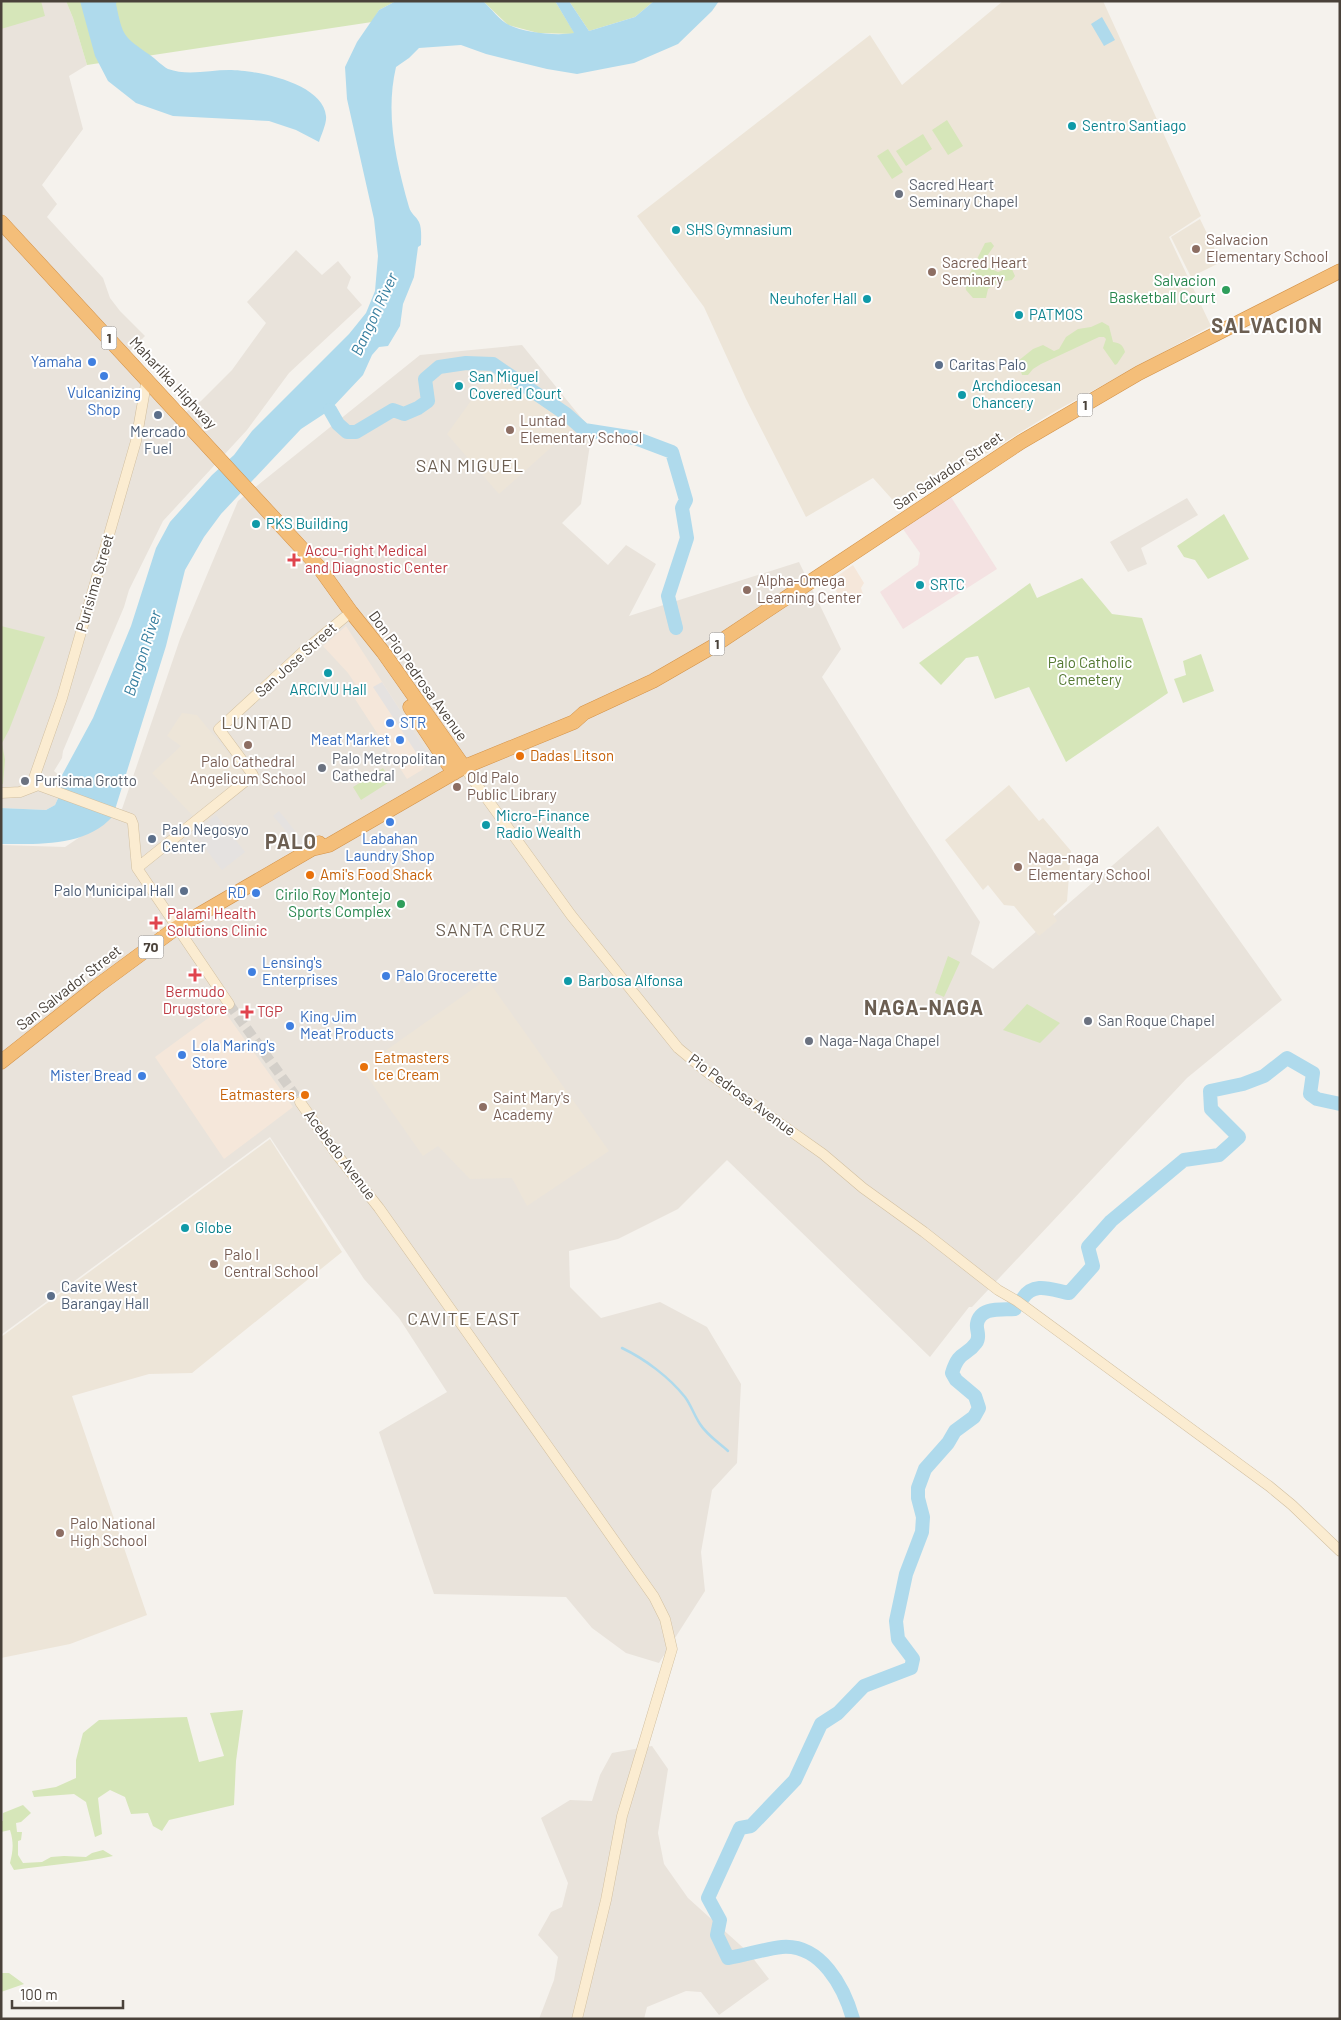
<svg xmlns="http://www.w3.org/2000/svg" width="1341" height="2020" font-family="Barlow,sans-serif">
  <rect width="100%" height="100%" fill="#f5f2ed"/>
  <path fill="#e9e3db" d="M1,1h65l7,17 14,47 -18,11 14,53 -41,56 15,19 -10,13 56,61 7,20 10,13 25,25 -15,15 68,76 -12,-15 15,-11 31,-31 34,-47 -19,-21 49,-52 26,25 16,-14 13,16 -4,11 15,17 -73,68 -42,57 -84,91 -34,69 -5,17 -61,144 -1,7 -8,13 7,6 -1,17 -5,11 -9,5 -45,-2z
    M522,345l70,86 -11,73 -19,19 46,42 18,-20 30,19 -27,52 170,-54 42,87 -19,28 86,136 72,109 -9,32 22,15 165,-143 124,174 -95,78 -215,229h-3l-39,50 -203,-197 -49,49 -60,30 -49,12 1,36 31,31 59,-16 47,25 34,57 -4,79 -25,27 -11,62 4,39 -46,72 -33,-10 -34,-25 -26,-31 -132,-3 -55,-162 68,-40 -48,-74 -35,-39 -94,-142 -269,198v-490l64,2 57,-38 58,-170 58,-138 182,-146z
    M1187,498l11,17 -57,33 6,16 -19,8 -18,-30z
    M652,1746l16,23 -10,64 6,31 24,34 61,55 20,26 -50,36 -18,-23 -15,-1 -39,16 -3,12h-105l15,-39 4,-23 -20,-22 13,-23 11,-5 6,-24 -27,-65 29,-18 22,1 8,-26 12,-22z"/>
  <path fill="#f5e7da" d="M853,565l11,18 -3,5 2,6 -18,11 -15,-24z
    M346,626l84,130 -2,7 -6,7 -15,9 -52,-80 7,-5 -14,-21 -25,-27z
    M222,1008l71,99 -69,52 -69,-102z"/>
  <path fill="#ede5d8" d="M1003,1h100l98,215 -32,21 42,89 -159,87 -153,94 -26,-29 -67,39 -60,-118 -42,-92 -67,-91 233,-181 32,50z
    M1200,219l21,43 -30,15 -20,-40z
    M491,373l84,53 -76,68 -52,-60z
    M182,713l15,2 48,59 -52,42 -41,-43 29,-27 -14,-10z
    M1009,785l30,36 4,-3 28,33 -4,50 -14,13 4,7 -18,15 -25,-30 -10,-1 -16,-20 -5,5 -38,-50z
    M487,979l122,172 -82,55 -15,-28 -42,1 -32,-33 -15,10 -62,-88z
    M270,1139l72,113 -150,121 -43,1 -77,22 75,219 -77,29 -69,14v-321z"/>
  <path fill="#f4e2e2" d="M951,497l46,72 -94,60 -23,-37 38,-27 2,-12 -17,-24z"/>
  <path fill="#d6e6b9" d="M1,1h40l4,15 -44,13z
    M66,1h330l-17,9 -7,12 -285,43 -14,-47z
    M483,1h72l20,33 -37,-1 -30,-8z
    M569,1h85l-19,16 -46,14z
    M947,120l16,26 -15,9 -16,-25z
    M923,134l9,15 -26,17 -10,-15z
    M888,149l15,23 -11,7 -15,-23z
    M991,242l3,4 -9,13v7l13,6 13,-5 4,9 -3,4 -14,2 -10,7 -2,9h-13l-7,-8 -1,-7 20,-40z
    M1102,322l7,4 4,16c7,1 10,3 12,10l-8,12 -2,1 -12,-17 3,-9 -2,-2h-5l-58,27 -8,5 -5,6h-6l-4,-14 15,-12 10,-4 11,6 5,-2 7,-12 12,-8 13,-2z
    M1224,514l25,45 -41,20 -13,-19 -11,-3 -7,-11z
    M1082,578l30,36 30,4 26,75 -102,69 -37,-75 -34,12 -17,-43 -12,2 -25,27 -22,-22 111,-80 7,15z
    M1,626l44,11 -36,93 -7,13 3,17 -2,24h-2z
    M1201,654l13,37 -31,12 -9,-24 12,-4 -3,-14z
    M383,768l8,13 -30,19 -8,-13z
    M948,956l12,6 -16,35 -9,-4z
    M1027,1004l33,19 -20,20 -37,-13z
    M243,1710l-7,51 -2,44 -65,15 -7,11 -9,-5 -5,-13 -17,1 -6,-17 -15,-7 -12,8 4,36 -7,3 -9,-35 -12,-8 -40,3 -2,-6 24,-4 20,-9v-18l7,-27 16,-13 88,-3 12,45 25,-6 -14,-43z
    M23,1805l8,8 -10,9 -5,1 1,9h5l-1,8 -3,1v14l5,8 19,-1 9,-5 13,-1 22,1 6,-4 11,-3 10,6c-32,7 -65,9 -99,14l-4,-7c3,-12 4,-20 0,-33l-9,2v-11h2v-8z
    M1,1973h8l15,11 -23,8z"/>
  <path fill="#e5e2e0" d="M382,682l48,74 -5,10 -52,-79z
    M279,811l25,31 -5,4 -26,-30z
    M216,815l29,37 -23,18 -29,-37z"/>
  <path fill="#afdaec" d="M80,1h37l-1,3c7,33 7,32 34,51 6,4 12,11 18,14 19,7 42,1 61,1 27,0 94,13 97,46 1,7 -5,19 -7,26l-23,-12 -27,-9 -96,-5 -37,-13 -28,-22 -13,-25z
    M396,1h87c8,7 17,20 26,24 16,8 48,11 65,8l-19,-32h14l20,30 46,-14 19,-16h65l-7,10 -34,33 -44,19 -21,4 -36,7 -30,-5 -61,-15 -25,-9 -42,3 -10,10 -13,9c-11,47 0,94 13,140 2,7 7,9 10,15 3,6 2,17 2,23l-3,2 -4,30 -11,27 -3,22 -12,20 -9,1 -7,8 -9,20 -33,35 -29,19 -80,85 -17,23 -19,33 -19,76 -53,170c-27,31 -74,28 -112,28v-36l45,2 9,-5 5,-11 1,-17 32,-59 38,-92 25,-78 14,-26 42,-47 22,-20 18,-24 97,-97 17,-21 9,-22 3,-35 -4,-37 -27,-120 -2,-32 12,-25 22,-32z
    M1102,17l13,23 -11,6 -13,-22z"/>
  <g fill="none" stroke-linecap="round" stroke-linejoin="round">
    <path stroke="#afdaec" stroke-width="2.5" d="M622,1348c23,11 47,29 63,49 6,8 9,18 15,27 7,11 18,18 28,27"/>
    <path stroke="#afdaec" stroke-width="14" d="M330,410l8,14 9,8h9l37,-22 11,4 14,-6 10,-7 -3,-22 14,-12 27,-4 27,1 73,50 18,16 51,8 37,14 14,48 -4,8 5,30 -19,58 8,32
      M1023,1298c11,-17 29,-8 46,-5l24,-27 -5,-19 23,-26 73,-61 35,-5 20,-18 -28,-28 -1,-18 33,-7 21,-8 23,-18 26,15 -3,21 7,5 23,5
      M853,2019c-9,-32 -32,-75 -71,-72 -18,2 -36,8 -54,11l-11,-23 3,-15 -12,-22 32,-70 11,-2 44,-46 26,-56 17,-11 26,-27 47,-18 2,-9 -15,-20 -2,-18 10,-47 16,-42 1,-15 -5,-19v-10l7,-19 23,-26 7,-12 19,-14 5,-9 -4,-12 -19,-16 -4,-7c7,-23 14,-16 24,-30 5,-7 0,-12 1,-19 3,-18 25,-14 38,-15"/>
    <path stroke="#d3cfc9" stroke-width="10" stroke-dasharray="10 5" stroke-linecap="butt" d="M229,1004l71,98"/>
    <defs>
      <path id="secondary" d="M464,767l107,148 107,133 29,24 116,82 40,34 61,44 74,58 19,11 252,185 23,19 48,46
        M38,785l-4,-7 28,-80 74,-257 11,-63
        M1,793l19,-1 18,-7 93,34 2,5 4,44 92,136
        M137,868l116,-93 -34,-46 86,-79 46,-38
        M300,1102l38,54 41,52 199,281 76,108 11,22 7,30 -50,167 -16,84 -29,119"/>
      <path id="highway" d="M1,222l317,344 33,46 32,40 81,115
        M410,707l44,66
        M312,849l17,-4 135,-78 110,-45 10,-9 69,-32 59,-34 309,-205 118,-69 201,-102
        M1,1062l95,-75 80,-59 136,-79 7,-6"/>
    </defs>
    <use href="#secondary" stroke="#d1bfa0" stroke-width="11"/>
    <use href="#highway" stroke="#d39249" stroke-width="15"/>
    <use href="#secondary" stroke="#fbecd1" stroke-width="10"/>
    <use href="#highway" stroke="#f4be79" stroke-width="14"/>
  </g>
  <g fill="#0f9aa8" stroke="#fff" stroke-width="2">
    <circle cx="1072" cy="126" r="5"/>
    <circle cx="676" cy="230" r="5"/>
    <circle cx="867" cy="299" r="5"/>
    <circle cx="1019" cy="315" r="5"/>
    <circle cx="459" cy="386" r="5"/>
    <circle cx="962" cy="395" r="5"/>
    <circle cx="256" cy="524" r="5"/>
    <circle cx="920" cy="585" r="5"/>
    <circle cx="328" cy="673" r="5"/>
    <circle cx="486" cy="825" r="5"/>
    <circle cx="568" cy="981" r="5"/>
    <circle cx="185" cy="1228" r="5"/>
  </g>
  <g fill="#6b7280" stroke="#fff" stroke-width="2">
    <circle cx="899" cy="194" r="5"/>
    <circle cx="322" cy="768" r="5"/>
    <circle cx="25" cy="781" r="5"/>
    <circle cx="1088" cy="1021" r="5"/>
    <circle cx="809" cy="1041" r="5"/>
  </g>
  <g fill="#8d6e63" stroke="#fff" stroke-width="2">
    <circle cx="1196" cy="249" r="5"/>
    <circle cx="932" cy="272" r="5"/>
    <circle cx="510" cy="430" r="5"/>
    <circle cx="747" cy="590" r="5"/>
    <circle cx="248" cy="745" r="5"/>
    <circle cx="457" cy="787" r="5"/>
    <circle cx="1018" cy="867" r="5"/>
    <circle cx="483" cy="1107" r="5"/>
    <circle cx="214" cy="1264" r="5"/>
    <circle cx="60" cy="1533" r="5"/>
  </g>
  <g fill="#2e9e5b" stroke="#fff" stroke-width="2">
    <circle cx="1226" cy="290" r="5"/>
    <circle cx="401" cy="904" r="5"/>
  </g>
  <g fill="#3f7fe0" stroke="#fff" stroke-width="2">
    <circle cx="92" cy="362" r="5"/>
    <circle cx="104" cy="376" r="5"/>
    <circle cx="390" cy="723" r="5"/>
    <circle cx="400" cy="740" r="5"/>
    <circle cx="390" cy="822" r="5"/>
    <circle cx="256" cy="893" r="5"/>
    <circle cx="252" cy="972" r="5"/>
    <circle cx="386" cy="976" r="5"/>
    <circle cx="290" cy="1026" r="5"/>
    <circle cx="182" cy="1055" r="5"/>
    <circle cx="142" cy="1076" r="5"/>
  </g>
  <g fill="#5c6f8a" stroke="#fff" stroke-width="2">
    <circle cx="939" cy="365" r="5"/>
    <circle cx="158" cy="415" r="5"/>
    <circle cx="152" cy="839" r="5"/>
    <circle cx="184" cy="891" r="5"/>
    <circle cx="51" cy="1296" r="5"/>
  </g>
  <g fill="#e0444e" stroke="#fff" stroke-width="2">
    <path d="M291.5 552.5h5v5h5v5h-5v5h-5v-5h-5v-5h5z"/>
    <path d="M153.5 915.5h5v5h5v5h-5v5h-5v-5h-5v-5h5z"/>
    <path d="M192.5 967.5h5v5h5v5h-5v5h-5v-5h-5v-5h5z"/>
    <path d="M244.5 1004.5h5v5h5v5h-5v5h-5v-5h-5v-5h5z"/>
  </g>
  <g fill="#e8710a" stroke="#fff" stroke-width="2">
    <circle cx="520" cy="756" r="5"/>
    <circle cx="310" cy="875" r="5"/>
    <circle cx="364" cy="1067" r="5"/>
    <circle cx="305" cy="1095" r="5"/>
  </g>
  <g text-anchor="middle" stroke-width="4" stroke-linejoin="round" paint-order="stroke">
    <g fill="#fff" stroke="#807b75" stroke-width="1">
      <rect x="101.5" y="326.5" width="15" height="23" rx="4"/>
      <rect x="1077.5" y="393.5" width="15" height="23" rx="4"/>
      <rect x="709.5" y="632.5" width="15" height="23" rx="4"/>
      <rect x="138.5" y="935.5" width="25" height="23" rx="4"/>
    </g>
    <g font-size="14" font-weight="bold" fill="#4a423a">
      <text x="109" y="343">1</text>
      <text x="1085" y="410">1</text>
      <text x="717" y="649">1</text>
      <text x="151" y="952">70</text>
    </g>
    <g font-size="15" fill="#0d838f" stroke="#fff" text-anchor="start">
      <text x="1082" y="131">Sentro Santiago</text>
      <text x="686" y="235">SHS Gymnasium</text>
      <text x="857" y="304" text-anchor="end">Neuhofer Hall</text>
      <text x="1029" y="320">PATMOS</text>
      <text x="469" y="382">San Miguel<tspan x="469" dy="17">Covered Court</tspan></text>
      <text x="972" y="391">Archdiocesan<tspan x="972" dy="17">Chancery</tspan></text>
      <text x="266" y="529">PKS Building</text>
      <text x="930" y="590">SRTC</text>
      <text x="328" y="695" text-anchor="middle">ARCIVU Hall</text>
      <text x="496" y="821">Micro-Finance<tspan x="496" dy="17">Radio Wealth</tspan></text>
      <text x="578" y="986">Barbosa Alfonsa</text>
      <text x="195" y="1233">Globe</text>
    </g>
    <g font-size="15" fill="#5b616d" stroke="#fff" text-anchor="start">
      <text x="909" y="190">Sacred Heart<tspan x="909" dy="17">Seminary Chapel</tspan></text>
      <text x="332" y="764">Palo Metropolitan<tspan x="332" dy="17">Cathedral</tspan></text>
      <text x="35" y="786">Purisima Grotto</text>
      <text x="1098" y="1026">San Roque Chapel</text>
      <text x="819" y="1046">Naga-Naga Chapel</text>
    </g>
    <g font-size="15" fill="#785e54" stroke="#fff" text-anchor="start">
      <text x="1206" y="245">Salvacion<tspan x="1206" dy="17">Elementary School</tspan></text>
      <text x="942" y="268">Sacred Heart<tspan x="942" dy="17">Seminary</tspan></text>
      <text x="520" y="426">Luntad<tspan x="520" dy="17">Elementary School</tspan></text>
      <text x="757" y="586">Alpha-Omega<tspan x="757" dy="17">Learning Center</tspan></text>
      <text x="248" y="767" text-anchor="middle">Palo Cathedral<tspan x="248" dy="17">Angelicum School</tspan></text>
      <text x="467" y="783">Old Palo<tspan x="467" dy="17">Public Library</tspan></text>
      <text x="1028" y="863">Naga-naga<tspan x="1028" dy="17">Elementary School</tspan></text>
      <text x="493" y="1103">Saint Mary's<tspan x="493" dy="17">Academy</tspan></text>
      <text x="224" y="1260">Palo I<tspan x="224" dy="17">Central School</tspan></text>
      <text x="70" y="1529">Palo National<tspan x="70" dy="17">High School</tspan></text>
    </g>
    <g font-size="15" fill="#27864d" stroke="#fff" text-anchor="end">
      <text x="1216" y="286">Salvacion<tspan x="1216" dy="17">Basketball Court</tspan></text>
      <text x="391" y="900">Cirilo Roy Montejo<tspan x="391" dy="17">Sports Complex</tspan></text>
    </g>
    <g font-size="15" fill="#366cbe" stroke="#fff" text-anchor="start">
      <text x="82" y="367" text-anchor="end">Yamaha</text>
      <text x="104" y="398" text-anchor="middle">Vulcanizing<tspan x="104" dy="17">Shop</tspan></text>
      <text x="400" y="728">STR</text>
      <text x="390" y="745" text-anchor="end">Meat Market</text>
      <text x="390" y="844" text-anchor="middle">Labahan<tspan x="390" dy="17">Laundry Shop</tspan></text>
      <text x="246" y="898" text-anchor="end">RD</text>
      <text x="262" y="968">Lensing's<tspan x="262" dy="17">Enterprises</tspan></text>
      <text x="396" y="981">Palo Grocerette</text>
      <text x="300" y="1022">King Jim<tspan x="300" dy="17">Meat Products</tspan></text>
      <text x="192" y="1051">Lola Maring's<tspan x="192" dy="17">Store</tspan></text>
      <text x="132" y="1081" text-anchor="end">Mister Bread</text>
    </g>
    <g font-size="15" fill="#4e5e75" stroke="#fff" text-anchor="start">
      <text x="949" y="370">Caritas Palo</text>
      <text x="158" y="437" text-anchor="middle">Mercado<tspan x="158" dy="17">Fuel</tspan></text>
      <text x="162" y="835">Palo Negosyo<tspan x="162" dy="17">Center</tspan></text>
      <text x="174" y="896" text-anchor="end">Palo Municipal Hall</text>
      <text x="61" y="1292">Cavite West<tspan x="61" dy="17">Barangay Hall</tspan></text>
    </g>
    <g font-size="15" fill="#4a423a" stroke="#fff">
      <text transform="translate(173 383) rotate(47)" y="5">Maharlika Highway</text>
      <text transform="translate(948 471) rotate(-34)" y="5">San Salvador Street</text>
      <text transform="translate(95 583) rotate(-74)" y="5">Purisima Street</text>
      <text transform="translate(296 660) rotate(-42)" y="5">San Jose Street</text>
      <text transform="translate(418 676) rotate(54)" y="5">Don Pio Pedrosa Avenue</text>
      <text transform="translate(69 988) rotate(-38)" y="5">San Salvador Street</text>
      <text transform="translate(742 1095) rotate(36)" y="5">Pio Pedrosa Avenue</text>
      <text transform="translate(340 1155) rotate(53)" y="5">Acebedo Avenue</text>
    </g>
    <g font-size="15" fill="#be3a42" stroke="#fff" text-anchor="start">
      <text x="305" y="556">Accu-right Medical<tspan x="305" dy="17">and Diagnostic Center</tspan></text>
      <text x="167" y="919">Palami Health<tspan x="167" dy="17">Solutions Clinic</tspan></text>
      <text x="195" y="997" text-anchor="middle">Bermudo<tspan x="195" dy="17">Drugstore</tspan></text>
      <text x="257" y="1017">TGP</text>
    </g>
    <g font-size="15" fill="#537831" stroke="#fff">
      <text x="1090" y="668">Palo Catholic<tspan x="1090" dy="17">Cemetery</tspan></text>
    </g>
    <g font-size="15" fill="#c56008" stroke="#fff" text-anchor="start">
      <text x="530" y="761">Dadas Litson</text>
      <text x="320" y="880">Ami's Food Shack</text>
      <text x="374" y="1063">Eatmasters<tspan x="374" dy="17">Ice Cream</tspan></text>
      <text x="295" y="1100" text-anchor="end">Eatmasters</text>
    </g>
    <g font-size="16" font-style="italic" fill="#367e9f" stroke="#fff">
      <text transform="translate(374 314) rotate(-65)" y="6">Bangon River</text>
      <text transform="translate(142 653) rotate(-72)" y="6">Bangon River</text>
    </g>
    <g font-size="18" letter-spacing="1" fill="#6c5f52" stroke="#fff">
      <text x="470" y="472">SAN MIGUEL</text>
      <text x="257" y="729">LUNTAD</text>
      <text x="491" y="936">SANTA CRUZ</text>
      <text x="464" y="1325">CAVITE EAST</text>
    </g>
    <g font-size="20" font-weight="bold" letter-spacing="1" fill="#6c5f52" stroke="#fff">
      <text x="1267" y="333">SALVACION</text>
      <text x="291" y="849">PALO</text>
      <text x="924" y="1015">NAGA-NAGA</text>
    </g>
  </g>
  <rect width="1341" height="2020" fill="none" stroke="#4a423a" stroke-width="5"/>
  <path d="M12 2000v8h111v-8" fill="none" stroke="#4a423a" stroke-width="2.5"/>
  <text x="20" y="2000" font-size="15" fill="#4a423a" stroke="#ffffff" stroke-width="4" paint-order="stroke">100 m</text>
</svg>
